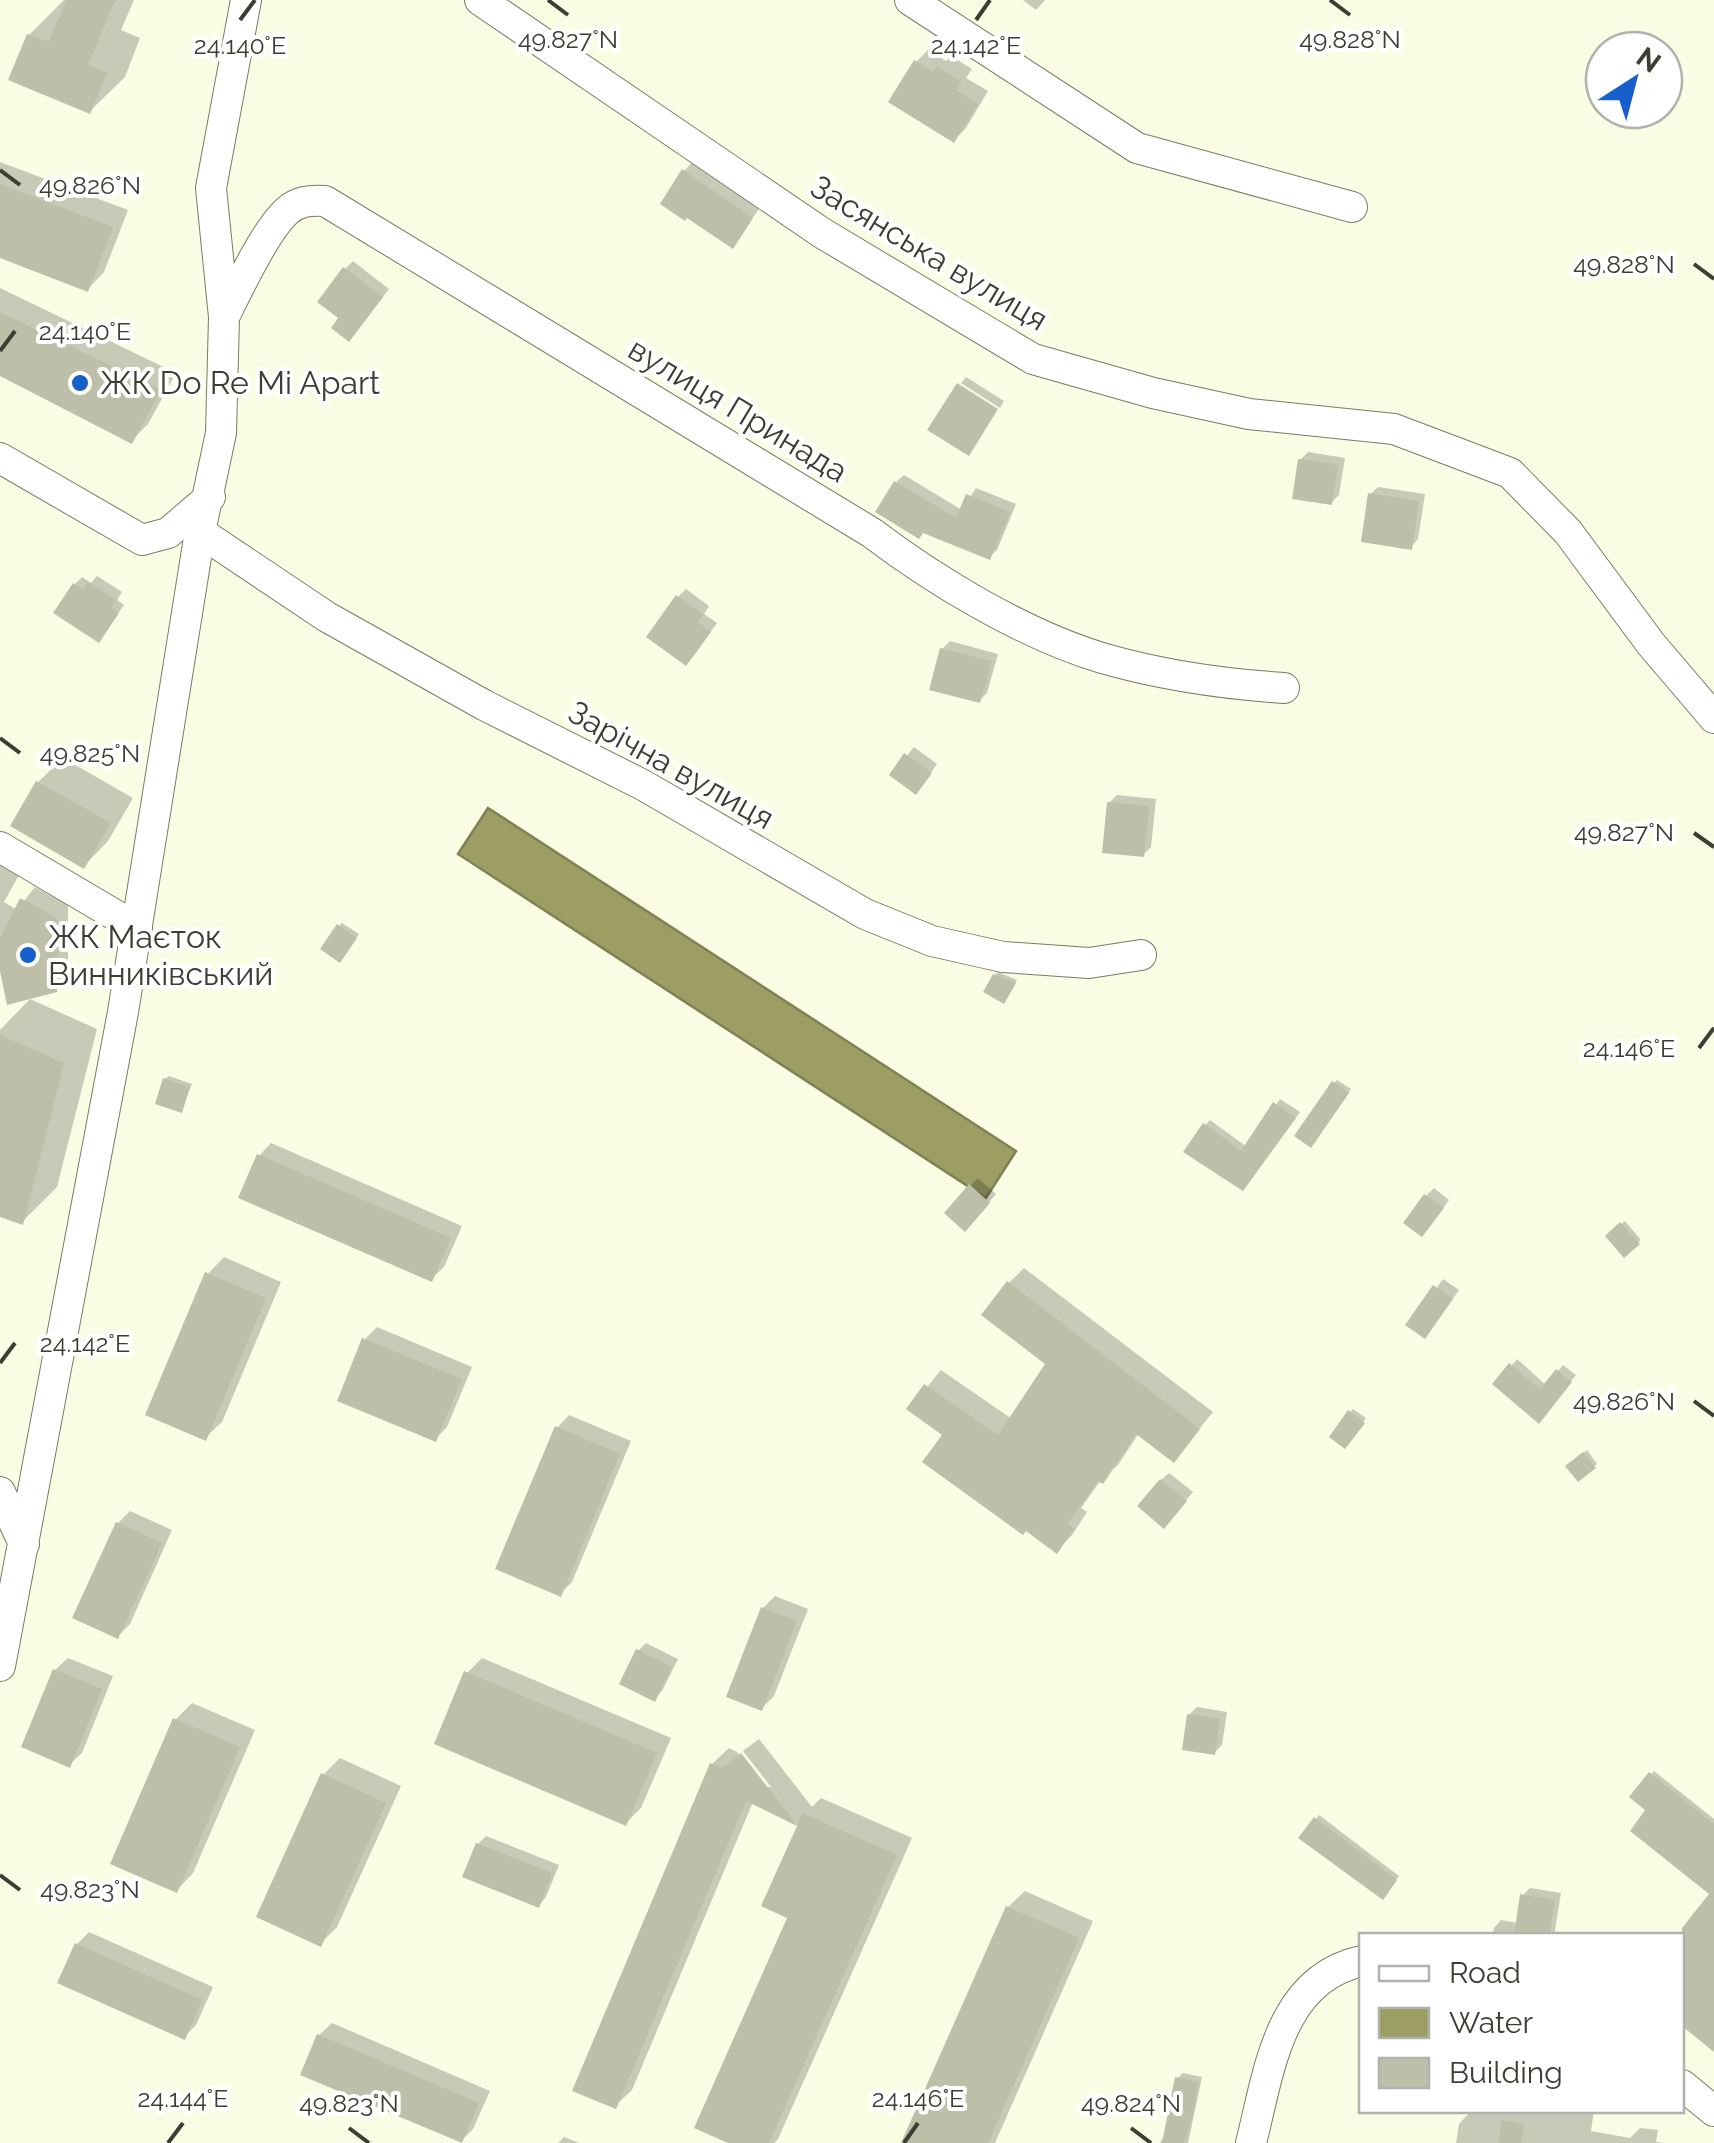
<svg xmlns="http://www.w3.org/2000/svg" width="1714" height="2143" font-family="Raleway,sans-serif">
  <rect width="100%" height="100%" fill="#fafce4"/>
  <path fill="#9d9e63" stroke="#808155" stroke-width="2.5" d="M488,808l528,343 -30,47 -528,-344z"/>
  <path fill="#0003" d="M64,0h70l-13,30 19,8 -15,39 -35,34 -61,-76z
    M1023,0h22l-9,10z
    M928,50l18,11 5,-5 21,13 -6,9 22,13 -22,37 -12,12 -38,-78z
    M0,162l128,48 -24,62 -16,17 -88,-33z
    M692,163l67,46 -27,37 -45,-31 -3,-44z
    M353,261l36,28 -32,42 -15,-14 3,-48z
    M0,288l176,85 -28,51 -17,17 -131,-68z
    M966,377l38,24 -4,7 -39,-25z
    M1308,452l37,6 -6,37 -8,8 -31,-43z
    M904,475l58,35 14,-22 40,16 -19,46 -8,7 -93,-75z
    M1378,487l47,7 -7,45 -7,8 -41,-52z
    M97,576l25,16 -5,8 7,5 -25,35 -25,-55 8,-8 9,6z
    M686,589l23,17 -5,8 13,9 -23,32 -16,-58z
    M950,641l48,13 -11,39 -7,7 -38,-51z
    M914,747l23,17 -14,20 -31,-10z
    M63,758l70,40 -25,43 -24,25 -71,-40 25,-44z
    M1117,795l39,4 -5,48 -8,8 -34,-52z
    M0,858l19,17 -15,27 13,8 18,-23 33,18v73l-12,12 -56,-31z
    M342,923l17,11 -16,23 -4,-31z
    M998,972l19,8 -10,18 -12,-23z
    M30,999l67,30 -40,158 -35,35 -22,-8v-184z
    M169,1076l23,8 -11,26 -16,-31z
    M1337,1080l14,9 -37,53 20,-59z
    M1280,1099l20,13 -52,71 -43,-58 5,-5 37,27z
    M271,1143l191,83 -18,41 -13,12 -172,-123z
    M978,1178l18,16 -23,27 -3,-35z
    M1434,1188l15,12 -19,26 -4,-30z
    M1625,1221l16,19 -17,15 -16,-19z
    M224,1257l57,25 -59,140 -17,16 3,-164z
    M1024,1268l189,144 -39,48 -35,-27 -21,32 -17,15 -20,28 6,4 -15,23 -15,15 -112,-116 -35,-26 31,-38 71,49 36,-56 -39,-80z
    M1443,1279l16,11 -27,38 -23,-3z
    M377,1327l95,40 -25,60 -12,12 -70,-100z
    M1517,1359l29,26 17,-20 13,10 -32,40 -48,-31z
    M1353,1409l13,9 -18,25 2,-31z
    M569,1415l62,26 -59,141 -12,12 -3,-166z
    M1587,1450l10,14 -18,15 -11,-13z
    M1169,1473l24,19 -22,26 -10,-38z
    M130,1511l42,19 -42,94 -12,12v-113z
    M775,1596l33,13 -34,87 -12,12 1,-100z
    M646,1643l32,16 -16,32 -8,8 -16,-48z
    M68,1658l45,18 -31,77 -13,12 -14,-95z
    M482,1658l189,80 -30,70 -15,15 -159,-150z
    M192,1703l63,27 -62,143 -16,17 -2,-170z
    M1197,1707l30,5 -5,33 -8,8 -25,-38z
    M759,1739l53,68 9,-9 91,40 -134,301 -4,4h-40l56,-226 10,-92 -47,-23 -121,288 -17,16 97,-342 17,-16 8,4 27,35h7l-28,-36z
    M340,1758l61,28 -64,141 -17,17 3,-169z
    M1654,1771l60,48v229l-32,-25v-87h-3l33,-42 -63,-85 -16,-13z
    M1319,1815l80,61 -17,20 -80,-58z
    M486,1836l73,29 -13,32 -7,8 -61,-61z
    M1530,1888l31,5 -7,43h-62l2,-8 7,-8 17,3 5,-28z
    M1025,1891l68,30 -98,222h-92l105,-236z
    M89,1932l124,55 -17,38 -12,12 -107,-93z
    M332,2023l158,68 -17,38 -12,12 -142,-106z
    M1183,2073l19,4 -14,66h-28l8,-14 10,-51z
    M1472,2110h122l-3,21 39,7 10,-10 18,2 -2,12 8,1h-208l3,-19z
    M564,2137l15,6h-21z"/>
  <path fill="#bebfa8" d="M66,0h49l-27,65 19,8 -17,41 -82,-34 19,-46 22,8z
    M914,60l19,12 4,-6 24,16 -5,8 22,14 -24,39 -66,-41z
    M682,169l71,49 -20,31 -46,-31 -2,3 -25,-17z
    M0,184l113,43 -25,65 -88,-34z
    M343,267l40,30 -34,45 -18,-14 7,-10 -21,-16z
    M0,312l161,78 -29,54 -132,-68z
    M957,383l41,26 -29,47 -42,-26z
    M1298,459l40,6 -6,40 -40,-6z
    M894,481l62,37 10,-24 44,18 -20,48 -67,-27 -4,6 -44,-27z
    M1368,493l51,8 -7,49 -51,-8z
    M88,582l28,18 -5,8 8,5 -20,30 -46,-30 20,-30 10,7z
    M676,595l27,19 -5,8 13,10 -25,34 -40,-29z
    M940,648l52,13 -12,42 -51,-13z
    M904,753l28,20 -16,22 -27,-20z
    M36,781l75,42 -27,46 -74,-43z
    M1107,802l42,4 -5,51 -42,-4z
    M20,898l37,20v74l-50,13 -7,-34v-33z
    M337,924l20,14 -17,25 -20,-14z
    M993,974l23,9 -12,21 -21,-12z
    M0,1035l64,28 -41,162 -23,-8z
    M163,1078l27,9 -8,26 -27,-9z
    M1332,1081l17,12 -38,55 -17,-12z
    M1273,1102l23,16 -53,73 -60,-39 20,-29 38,28z
    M257,1154l194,84 -19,44 -194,-84z
    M969,1184l21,19 -25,29 -21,-19z
    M1424,1194l20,14 -22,29 -19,-14z
    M1620,1222l20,22 -16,14 -19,-22z
    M205,1272l61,26 -60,143 -61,-26z
    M1007,1281l193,148 -26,34 -38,-29 -33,50 -5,-3 -31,43 7,5 -17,25 -31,-23 -3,4 -101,-73 20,-27 -36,-26 18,-25 74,51 47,-71 -64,-49z
    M1433,1285l20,14 -28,40 -20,-14z
    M362,1338l100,41 -26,63 -99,-41z
    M1509,1363l31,26 16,-20 16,13 -33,42 -47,-40z
    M1348,1410l17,13 -20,26 -16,-12z
    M555,1426l65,28 -59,143 -66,-28z
    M1583,1452l13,16 -18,14 -13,-16z
    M1160,1479l27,22 -23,28 -27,-23z
    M116,1522l46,21 -44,96 -46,-21z
    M761,1607l36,14 -35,90 -36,-14z
    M636,1649l36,18 -17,35 -36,-18z
    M53,1669l49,20 -32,79 -49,-21z
    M464,1671l193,82 -31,73 -192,-82z
    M1187,1714l33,5 -5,36 -33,-5z
    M173,1718l67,29 -63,146 -67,-29z
    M741,1753l56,72 5,-12 95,42 -128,288h-41l-34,-15 93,-210 -26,-12 36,-80 -51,-25 -130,308 -44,-18 138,-328 12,5z
    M1649,1772l65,52v228l-32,-26v-98l27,-34 -79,-63 15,-21 -16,-13z
    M321,1773l65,30 -65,144 -65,-30z
    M1314,1817l83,63 -14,20 -85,-62z
    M476,1843l77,30 -14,35 -77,-31z
    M1520,1894l35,6 -6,36h-35z
    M1006,1906l73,32 -91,205h-87z
    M75,1943l127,57 -17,40 -128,-57z
    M317,2034l162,69 -17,40 -162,-68z
    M1175,2077l23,5 -4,27 -10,34h-22z
    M1502,2120l22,4 -3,19h-22z"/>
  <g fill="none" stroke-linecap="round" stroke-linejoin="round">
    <defs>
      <path id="minor" d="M480,0l342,233 211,126 120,34 96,21 145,15 116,44 58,59 83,112 63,74
        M910,0l227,148 215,59
        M224,317c14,-28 41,-86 63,-106 11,-10 23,-11 38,-10l547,332c63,48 153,102 230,125 59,17 121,26 182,30
        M0,458l142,82 26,-7 42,-36
        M200,532l127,85 157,88 159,80 222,129 67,27 71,16 86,6 52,-8
        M0,847l137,81
        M0,1492l24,52
        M0,1666l123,-654 77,-480 21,-99 3,-116 -13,-129 35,-188
        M1682,2085l32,26
        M1251,2143c18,-70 27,-164 111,-182"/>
    </defs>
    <use href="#minor" stroke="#7a7b66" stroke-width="32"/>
    <use href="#minor" stroke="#fff" stroke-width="30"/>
  </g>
  <path fill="none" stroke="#3c3d33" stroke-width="4" d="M548,0l20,15M1330,0l20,15M240,20l15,-20M976,20l14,-20M0,170l20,15M1694,264l20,15M0,351l15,-20M0,738l20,15M1694,833l20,14M1699,1048l15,-20M0,1363l15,-20M1694,1401l20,15M0,1875l20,15M349,2128l20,15M1131,2128l20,15M168,2143l15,-20M904,2143l14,-20"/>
  <g fill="#175fca" stroke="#fff" stroke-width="4">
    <circle cx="80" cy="383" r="10"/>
    <circle cx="28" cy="955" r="10"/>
  </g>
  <g text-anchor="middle" stroke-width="8" stroke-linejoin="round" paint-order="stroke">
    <g font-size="32" fill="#3c3d33" stroke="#fff">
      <text transform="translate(929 253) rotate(31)" y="11">Засянська вулиця</text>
      <text transform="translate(738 410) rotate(31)" y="11">вулиця Принада</text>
      <text transform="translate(671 765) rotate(29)" y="11">Зарічна вулиця</text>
    </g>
    <g font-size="32" fill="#3c3d33" stroke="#fff" text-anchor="start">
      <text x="100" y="394">ЖК Do Re Mi Apart</text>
      <text x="48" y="948">ЖК Маєток<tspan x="48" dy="37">Винниківський</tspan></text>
    </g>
  </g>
  <g font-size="25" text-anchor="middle" fill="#3c3d33" stroke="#fff" stroke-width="8" stroke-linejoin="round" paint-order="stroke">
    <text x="1350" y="48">49.828°N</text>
    <text x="568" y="48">49.827°N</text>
    <text x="240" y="54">24.140°E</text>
    <text x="976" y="54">24.142°E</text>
    <text x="90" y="194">49.826°N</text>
    <text x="1624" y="273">49.828°N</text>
    <text x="85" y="340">24.140°E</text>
    <text x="90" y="762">49.825°N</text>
    <text x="1624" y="841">49.827°N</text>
    <text x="1629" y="1057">24.146°E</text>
    <text x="85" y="1352">24.142°E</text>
    <text x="1624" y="1410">49.826°N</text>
    <text x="90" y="1898">49.823°N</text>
    <text x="183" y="2107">24.144°E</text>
    <text x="918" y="2107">24.146°E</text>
    <text x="349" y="2112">49.823°N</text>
    <text x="1131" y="2112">49.824°N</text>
  </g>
  <rect x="1359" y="1933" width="325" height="180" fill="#ffffff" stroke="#b1b1ad" stroke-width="2.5"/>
  <rect x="1379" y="1966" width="50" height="15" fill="#ffffff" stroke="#b1b1ad" stroke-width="2.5"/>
  <text x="1449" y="1983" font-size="30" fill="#3c3d33">Road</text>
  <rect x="1379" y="2008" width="50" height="30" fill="#9d9e63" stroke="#b1b1ad" stroke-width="2.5"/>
  <text x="1449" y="2033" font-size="30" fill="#3c3d33">Water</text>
  <rect x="1379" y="2058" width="50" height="30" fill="#bebfa8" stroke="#b1b1ad" stroke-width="2.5"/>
  <text x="1449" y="2083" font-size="30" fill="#3c3d33">Building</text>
  <g transform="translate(1634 80) rotate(36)"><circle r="48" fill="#ffffff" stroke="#b1b1ad" stroke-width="2.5"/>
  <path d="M0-8L18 38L0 25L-18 38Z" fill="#175fca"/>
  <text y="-15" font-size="28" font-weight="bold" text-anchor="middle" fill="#3c3d33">N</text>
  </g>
</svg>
